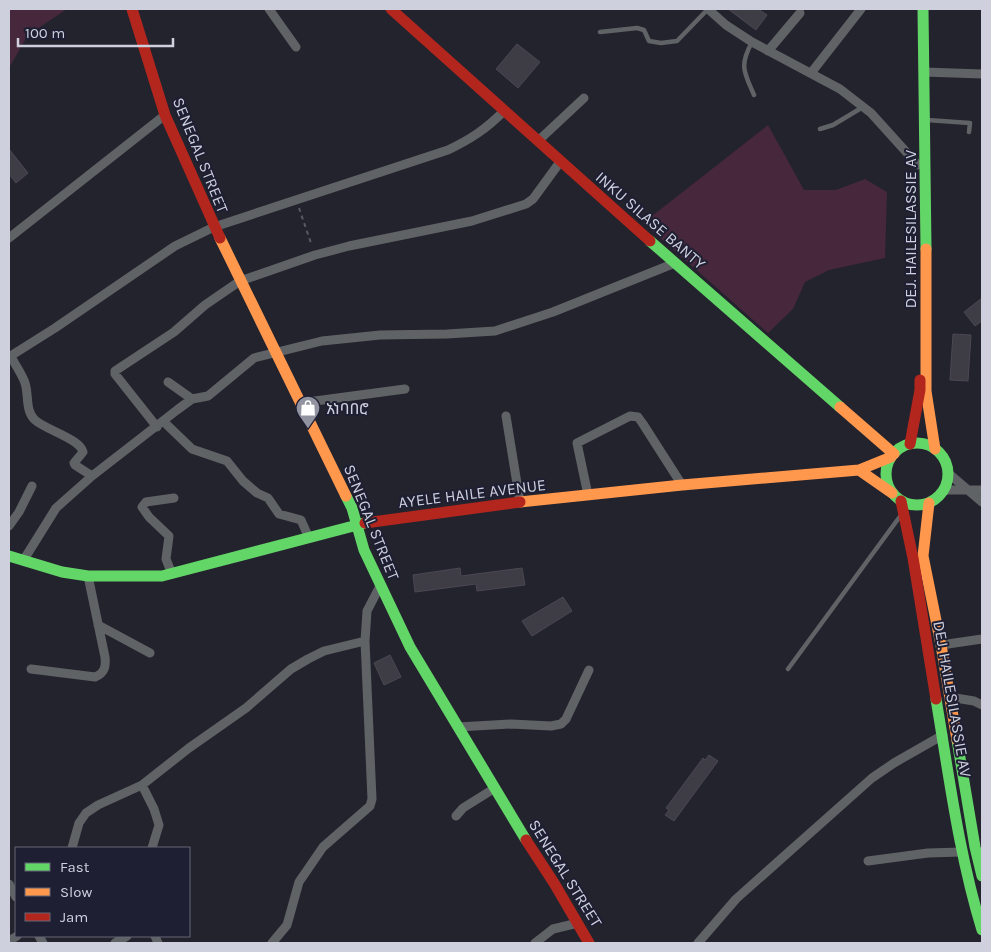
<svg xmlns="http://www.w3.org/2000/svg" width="991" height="952" font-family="Karla,'Noto Sans Ethiopic',sans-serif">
  <rect width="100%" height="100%" fill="#23232e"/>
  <path fill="#46273b" d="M9,9h58l-39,26 -19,33z
    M768,125l36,65h32l29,-11 22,13 -2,66 -56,12 -24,12 -12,27 -25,24 -125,-110z"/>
  <path fill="#3e3c45" stroke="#4b4852" d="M728,9h30l9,6 -11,15z
    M517,44l23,18 -22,26 -22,-19z
    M9,149l19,24 -12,10 -7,-9z
    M982,298v23l-7,5 -11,-14z
    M953,334l18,1 -3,46 -18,-1z
    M460,568l1,8 61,-8 3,17 -48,6 -1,-7 -61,8 -2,-17z
    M563,597l9,14 -40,25 -10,-15z
    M390,655l11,22 -17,8 -10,-22z
    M709,755l9,6 -44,60 -9,-6 4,-5 -3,-2 37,-50 2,2z"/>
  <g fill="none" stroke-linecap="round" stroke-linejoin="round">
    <path stroke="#5a5b61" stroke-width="2" stroke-dasharray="4 4" stroke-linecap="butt" d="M299,208l13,38"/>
    <path stroke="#606366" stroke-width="4.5" d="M600,32l37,-4 7,2 5,11 12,2 16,-2 31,-32
      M752,42c-13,24 -8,30 2,53
      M927,120l43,3 -1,9
      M820,129l13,-4 30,-18
      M788,669l113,-154"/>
    <path stroke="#606366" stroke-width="9" d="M269,9l27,38
      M708,9l18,16 26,17 88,47 31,24 47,52
      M768,51l32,-38
      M924,72l58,2
      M811,73l50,-64
      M538,141l46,-43
      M9,238l156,-123
      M11,356c4,9 11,18 14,27 4,12 0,28 10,37 11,10 45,19 48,32l-9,11 1,2 17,11
      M9,357l46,-29 120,-82 39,-19 234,-77c23,-11 38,-21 56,-39
      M168,382l24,17
      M300,403l105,-14
      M506,416l14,86
      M163,421l29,28 35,12 16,20 14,12 11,5 11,16 22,6 8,18
      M157,427l-42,-53v-3l59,-39 31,-27 35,-24 75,-26 34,-9 123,-25 54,-17 7,-5 27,-37
      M948,473l34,29
      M944,490h38
      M588,495l-11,-52 53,-27 8,1 5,7 39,61
      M9,526l10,-14 13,-26
      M23,561l33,-53 36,-32 85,-66 15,-11 16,-3 46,-38 68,-17 58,-6 67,-1 48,-3 58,-19 122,-49
      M172,574l-6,-15 3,-23 -20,-19 -7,-10 4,-5 28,-4
      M98,625l52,28
      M941,645l41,-6
      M31,669l64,8c10,-4 11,-11 10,-20l-17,-81
      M949,697l25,4 8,4
      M458,727l53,-3 40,2 10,-2 5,-5 23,-49
      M142,785l12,24 5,16 -7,23
      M456,816l7,-8 32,-20
      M72,848l7,-25 7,-10 12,-8 44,-20 47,-37 57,-40 45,-39 17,-10 16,-8 41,-10 2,-30 13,-25
      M868,861l60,-8 34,-1
      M9,884l7,13
      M39,936l4,7
      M155,936l3,7
      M9,941l8,-5
      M115,943l12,-7
      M272,943l15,-18 12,-43 24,-35 47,-41 2,-7 -7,-158
      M535,943l18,-14 25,-6
      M698,943l38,-44 136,-121 22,-15 49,-28"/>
    <path stroke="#63d668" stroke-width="11" d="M923,9l3,240
      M650,241l190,166
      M886 474a31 31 0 1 1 62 0a31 31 0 1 1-62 0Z
      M346,496l6,12 12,42 46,97 116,193
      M9,556l53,16 26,4h74l203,-53
      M936,699c13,77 23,156 46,231
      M957,740l18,107 7,29"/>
    <path stroke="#ff974d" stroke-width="11" d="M220,238l126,258
      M926,249v142l9,58
      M840,407l54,47
      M859,470l33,23
      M520,502l162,-17 177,-15 32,-13
      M929,503l-6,53 18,89 16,95"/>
    <path stroke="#b3261e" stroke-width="11" d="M132,9l33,106 55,123
      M391,9l259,232
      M910,444l10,-54v-10
      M901,501l12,57 23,141
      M365,523l155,-21
      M526,840l28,43 35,60"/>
  </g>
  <defs>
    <symbol id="shop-pin" viewBox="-11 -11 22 30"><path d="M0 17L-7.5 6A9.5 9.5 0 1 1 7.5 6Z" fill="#9293a0" stroke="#1e1f33"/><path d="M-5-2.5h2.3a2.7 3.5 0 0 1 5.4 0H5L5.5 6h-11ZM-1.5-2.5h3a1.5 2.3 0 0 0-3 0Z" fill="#fff"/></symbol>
  </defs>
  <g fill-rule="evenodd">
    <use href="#shop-pin" x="294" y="394" width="28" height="38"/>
  </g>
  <g text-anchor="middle" stroke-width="4" stroke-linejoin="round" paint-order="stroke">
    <g font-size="16" fill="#ced0de" stroke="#1e1f33">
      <text transform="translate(201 155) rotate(68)" y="6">SENEGAL STREET</text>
      <text transform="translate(651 220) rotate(41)" y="6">INKU SILASE BANTY</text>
      <text transform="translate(910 229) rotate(-90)" y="6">DEJ. HAILESILASSIE AV</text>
      <text transform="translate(472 493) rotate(-7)" y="6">AYELE HAILE AVENUE</text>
      <text transform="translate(372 522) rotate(68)" y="6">SENEGAL STREET</text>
      <text transform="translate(953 699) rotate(80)" y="6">DEJ. HAILESILASSIE AV</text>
      <text transform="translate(566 873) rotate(58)" y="6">SENEGAL STREET</text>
    </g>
    <g font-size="16" fill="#ced0de" stroke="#1e1f33" text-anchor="start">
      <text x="326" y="414">አነባበሮ</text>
    </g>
  </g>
  <rect width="991" height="952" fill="none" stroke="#ced0de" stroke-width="20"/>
  <rect x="15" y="847" width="175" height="90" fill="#1e1f33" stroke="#646677"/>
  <rect x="25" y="863" width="25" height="8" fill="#63d668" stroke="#646677"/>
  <text x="60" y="872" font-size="15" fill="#ced0de">Fast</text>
  <rect x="25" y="888" width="25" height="8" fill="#ff974d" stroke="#646677"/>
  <text x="60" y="897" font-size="15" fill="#ced0de">Slow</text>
  <rect x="25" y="913" width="25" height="8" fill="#b3261e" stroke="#646677"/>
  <text x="60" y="922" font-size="15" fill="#ced0de">Jam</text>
  <path d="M18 38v8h155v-8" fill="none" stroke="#ced0de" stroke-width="2.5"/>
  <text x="25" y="38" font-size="15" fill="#ced0de" stroke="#1e1f33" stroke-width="4" paint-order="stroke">100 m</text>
</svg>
